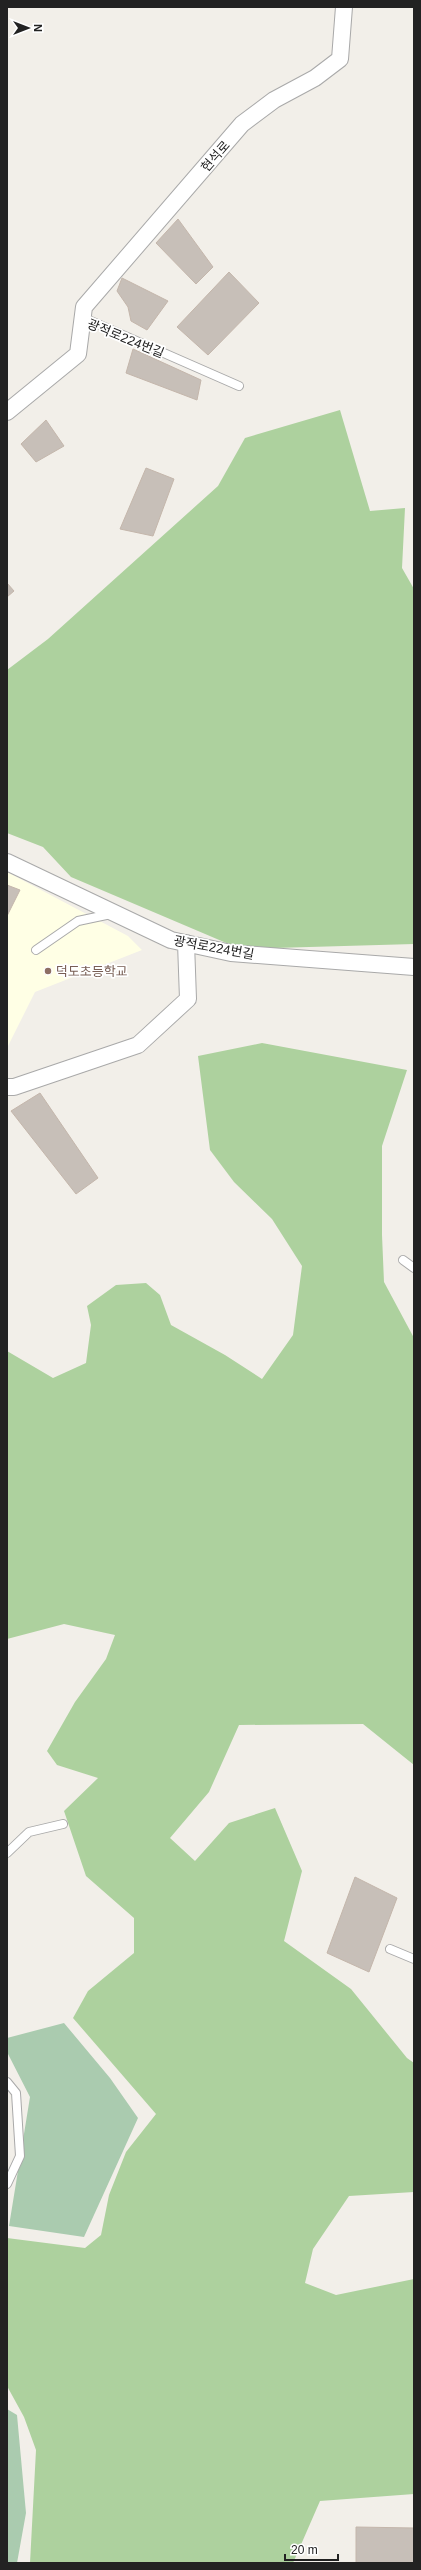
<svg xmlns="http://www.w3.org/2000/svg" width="421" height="2570" font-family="Arial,'Noto Sans KR',sans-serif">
  <rect width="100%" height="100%" fill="#f2efe9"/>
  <path fill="#ffffe5" d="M7,872l121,64 14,14 -107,42 -28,56z"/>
  <path fill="#add19e" d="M340,410l30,101 35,-3 -3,60 12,21v355l-140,4 -43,-3 -160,-68 -28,-30 -36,-14v-163l41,-31 170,-153 27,-48z
    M262,1043l145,27 -25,76v89l2,47 30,56v427l-51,-41 -124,1 -30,67 -39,46 25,23 34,-38 46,-15 27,63 -18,70 67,48 56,69 7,5v129l-65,4 -36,53 -8,34 31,12 78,-16v215l-94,7 -27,62h-263l6,-113 -12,-33 -17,-31v-148l78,10 16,-13 8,-40 17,-43 30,-38 -83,-96 15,-27 46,-38v-35l-48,-42 -22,-65 34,-33 -41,-13 -10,-14 28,-49 31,-43 9,-24 -51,-11 -57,15v-288l46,27 33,-15 5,-38 -4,-19 29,-21 30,-2 14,12 11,30 54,30 37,24 31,-44 9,-69 -30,-47 -38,-37 -24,-32 -12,-94z"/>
  <path fill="#aacbaf" d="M64,2023l46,55 28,40 -54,119 -75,-11 21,-129 -23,-45v-14z
    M7,2409l10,6 9,98 -9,50h-10z"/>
  <path fill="#c7bfb8" stroke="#c4b6ab" d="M178,219l35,48 -17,17 -40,-41z
    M229,272l30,31 -51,52 -31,-28z
    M122,278l46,23 -21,29 -16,-9 -3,-14 -11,-16z
    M133,349l68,31 -4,20 -71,-27z
    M46,420l18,26 -28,16 -15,-18z
    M146,468l28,11 -21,57 -33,-7z
    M7,583l7,8 -7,6z
    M7,885l13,5 -13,26z
    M40,1093l58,85 -22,16 -65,-83z
    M355,1877l42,21 -28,74 -42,-19z
    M356,2527l58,1v35h-58z"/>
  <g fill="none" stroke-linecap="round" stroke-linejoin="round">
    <defs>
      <path id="lane" d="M84,318l155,68
        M36,950l42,-29 33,-7
        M403,1260l11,8
        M7,1853l22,-21 34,-8
        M390,1949l24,10
        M7,2082l9,11 4,63 -13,28"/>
      <path id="street" d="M7,412l71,-58 6,-47 158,-183 32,-24 41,-22 25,-19 4,-52
        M7,862l164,78 60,13 183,14
        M7,1087h7l124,-42 50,-46 -2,-56"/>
    </defs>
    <use href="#lane" stroke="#a9a9a9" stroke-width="10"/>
    <use href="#street" stroke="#a9a9a9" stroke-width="18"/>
    <use href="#lane" stroke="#fff" stroke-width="8"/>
    <use href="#street" stroke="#fff" stroke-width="16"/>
  </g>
  <circle fill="#8d6e63" stroke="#fff" stroke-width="1.5" cx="48" cy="971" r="4"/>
  <g text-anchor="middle" stroke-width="3.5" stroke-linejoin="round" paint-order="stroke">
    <g font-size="13" fill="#222" stroke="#fff">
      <text transform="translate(215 156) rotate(-49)" y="5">현석로</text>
      <text transform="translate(126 338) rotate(22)" y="5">광적로224번길</text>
      <text transform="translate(214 947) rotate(10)" y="5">광적로224번길</text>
    </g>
    <g font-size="13" fill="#785e54" stroke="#fff" text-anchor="start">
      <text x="56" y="976">덕도초등학교</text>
    </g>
  </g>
  <rect width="421" height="2570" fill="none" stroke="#222222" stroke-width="16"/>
  <g transform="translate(28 28) rotate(90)" stroke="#ffffff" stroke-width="3" paint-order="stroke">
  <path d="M0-3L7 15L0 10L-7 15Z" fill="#222222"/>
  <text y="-6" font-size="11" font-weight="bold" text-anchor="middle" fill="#222222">N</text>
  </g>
  <path d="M285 2554v6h53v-6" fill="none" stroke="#222222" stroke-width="2"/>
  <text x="291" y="2554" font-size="12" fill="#222222" stroke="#ffffff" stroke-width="3" paint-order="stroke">20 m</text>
</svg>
